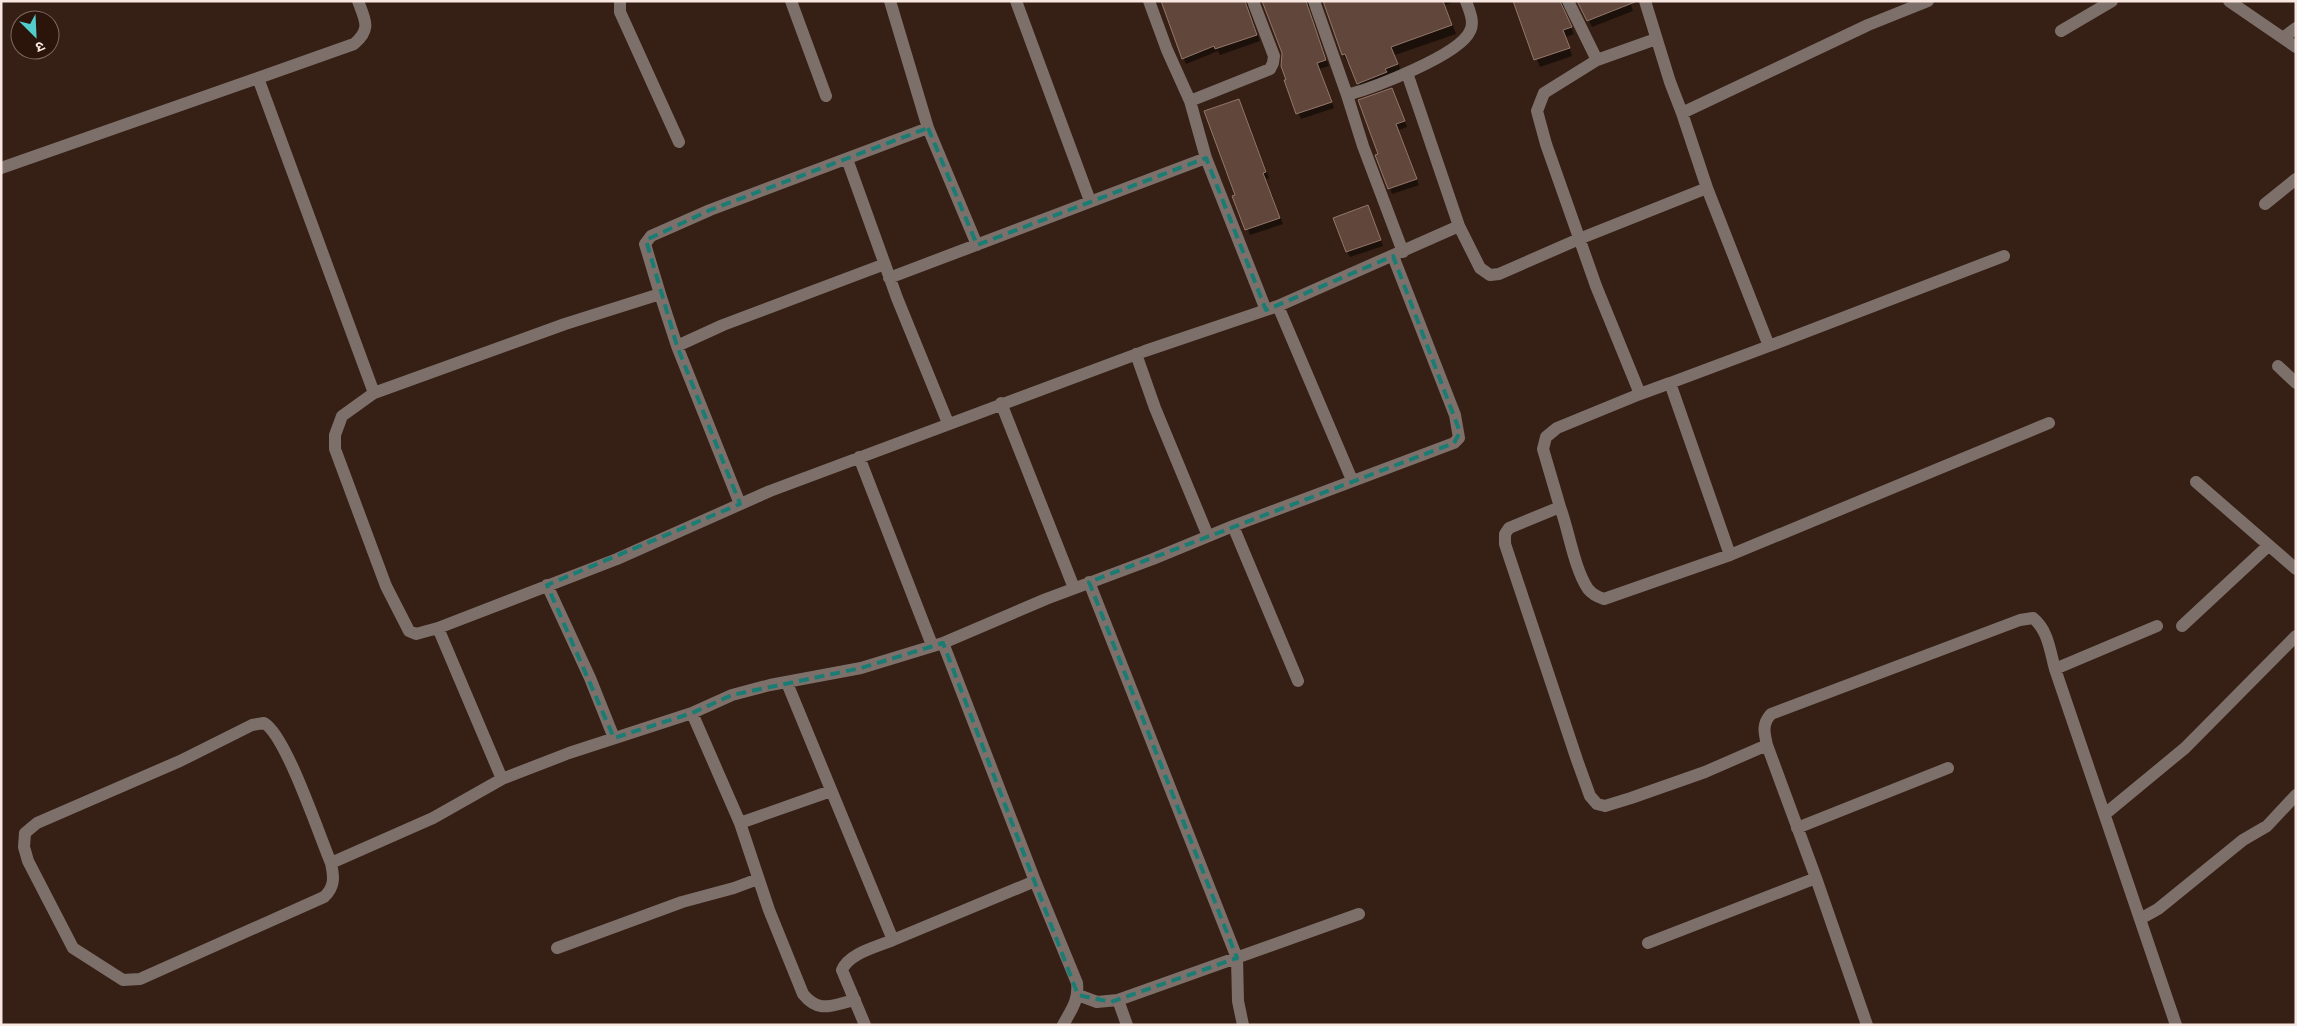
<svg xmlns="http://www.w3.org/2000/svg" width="2297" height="1026" font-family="Karla,'Noto Sans Devanagari',sans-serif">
  <rect width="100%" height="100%" fill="#361f14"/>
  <path fill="#0007" d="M1162,1h90l-4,6 12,34 -40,14 -2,-4 -32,13z
    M1262,1h49l-2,10 20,55 -10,3 15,39 -33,11 -16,-38 2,-1 -4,-27z
    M1320,1h137l-12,4 11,29 -61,21 7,18 -39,18 -13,-29 -2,1 -5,-8 -18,-50z
    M1513,1h55l-5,7 1,4 10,22 -8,3 6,19 -32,11z
    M1576,1h54l3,10 -41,16 -12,-24z
    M1392,89l15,38 -8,3 20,55 -27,9 -13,-40z
    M1242,106l27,72 -3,1 17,45 -33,11 -13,-39z
    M1371,213l12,33 -33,11 -3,-6z"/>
  <path fill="#61473b" stroke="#93766a" d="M1161,1h84l12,34 -42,14 -1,-3 -32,13z
    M1262,1h44l20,59 -9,3 15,39 -36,12 -12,-34h2l-5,-14 1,-13z
    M1323,1h120l9,24 -61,22 7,17 -13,5 2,3 -30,12 -12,-30 -3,1z
    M1513,1h47l12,26 -9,3 7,18 -36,12z
    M1577,1h57l1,1 -48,19z
    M1392,88l13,33 -9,3 21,55 -29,10 -13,-34 3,-1 -20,-54z
    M1239,99l27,73 -3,1 17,45 -35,12 -13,-34 3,-1 -31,-84z
    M1368,205l13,35 -35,12 -13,-34z"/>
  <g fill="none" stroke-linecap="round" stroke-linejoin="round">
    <path stroke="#7d706b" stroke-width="12" d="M358,1c7,19 14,28 -4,43l-96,34 116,315
      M620,1v11l59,130
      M791,1l35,95
      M890,1l38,127 -218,82 -59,26 -6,8 15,50 -95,30 -191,69 -32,23 -7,19v14l51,137 23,45 7,3 22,-6 179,-69 153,-68 375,-140 133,-45 181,-80 21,42 10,7 9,-1 80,-35 128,-51 -25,-75 186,-88 60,-24
      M1016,1l74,200
      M1149,1l18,49 23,51 16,57
      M1314,1l33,94c26,-7 113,-40 123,-64 5,-9 -1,-21 -4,-30
      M1568,1l29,59 59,-21
      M1645,1l25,81 12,31
      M2229,1l67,46
      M2061,31l51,-30
      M2283,38l13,-10
      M1597,60l-53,33 -7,18 9,33 50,142 44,108 -83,34 -11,9 -3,12 17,58 -51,21 -4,6v10l72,216 13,36 7,8 8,2 26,-8 74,-26 62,-27
      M1407,73l52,153
      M1347,95l16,51 40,106
      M1190,101l80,-32 3,-6 1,-7 -21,-55
      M928,128l49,117
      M847,159l50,139 51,125
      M1,168l257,-90
      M2265,204l31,-25
      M889,278l317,-120 60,152
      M660,294l17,52 63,158
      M1278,306l74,174
      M677,346l46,-21 162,-61
      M1769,346l235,-90
      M1136,354l19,54 53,128
      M2278,366l18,17
      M1670,383l99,-37 -62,-158
      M1001,403l73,185
      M859,457l73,188
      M2196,482l100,87
      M1560,507c9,24 14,61 28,82 4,5 10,8 16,10l126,-44 -60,-172 -30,11
      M1233,526l221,-83 5,-5 -4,-23 -62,-159
      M1730,555l319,-132
      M1089,582l148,376 1,43 5,24
      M547,585l43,93 24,60
      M2182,626l86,-80
      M438,628l64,151
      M2055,669l102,-43
      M787,683l106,257 142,-59 -92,-238
      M692,713l48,110 29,87 34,84c16,20 29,11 52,6
      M2105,814l80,-66 111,-112
      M740,823l91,-32
      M1797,828l151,-60
      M331,863c3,14 4,24 -7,34l-184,82 -17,1 -50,-32 -45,-87 -4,-14 1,-14 12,-10 143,-62 72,-36 12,-2c22,12 55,112 67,140l102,-45 69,-39 67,-26 123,-40 40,-18 38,-10 91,-17 82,-25 103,-44 107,-40 80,-33 65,155
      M1035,881l42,102c2,18 -6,27 -14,42
      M2140,919l18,-10 85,-69 24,-14 29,-31
      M1648,943l168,-65
      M557,948l125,-46 52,-14 24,-9
      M1078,995l19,7 21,-2 9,25
      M1118,1000l241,-86
      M865,1025l-23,-55c7,-17 35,-23 51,-30
      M1867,1025l-51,-147 -49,-133c-3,-13 -5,-21 4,-31l249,-94 13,-2c15,12 17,33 22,51l121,356"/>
  </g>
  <path fill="none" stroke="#1b7c74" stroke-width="4" stroke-dasharray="10 6" stroke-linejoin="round" d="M928,128l49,117 229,-87 60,152 127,-54 67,176 -6,11 -365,139 148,376 -126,44 -33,-7 -135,-352 -82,25 -129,27 -40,18 -78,25 -67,-153 193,-81 -63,-158 -31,-106 64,-30z"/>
  <rect width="2297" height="1026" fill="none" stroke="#f9e8e1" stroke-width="5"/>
  <g transform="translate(35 35) rotate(156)"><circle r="24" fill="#2b150b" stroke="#7d6961"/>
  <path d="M0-4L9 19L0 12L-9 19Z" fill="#52cdcc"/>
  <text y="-8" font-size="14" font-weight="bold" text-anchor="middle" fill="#f9e8e1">उ</text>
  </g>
</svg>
